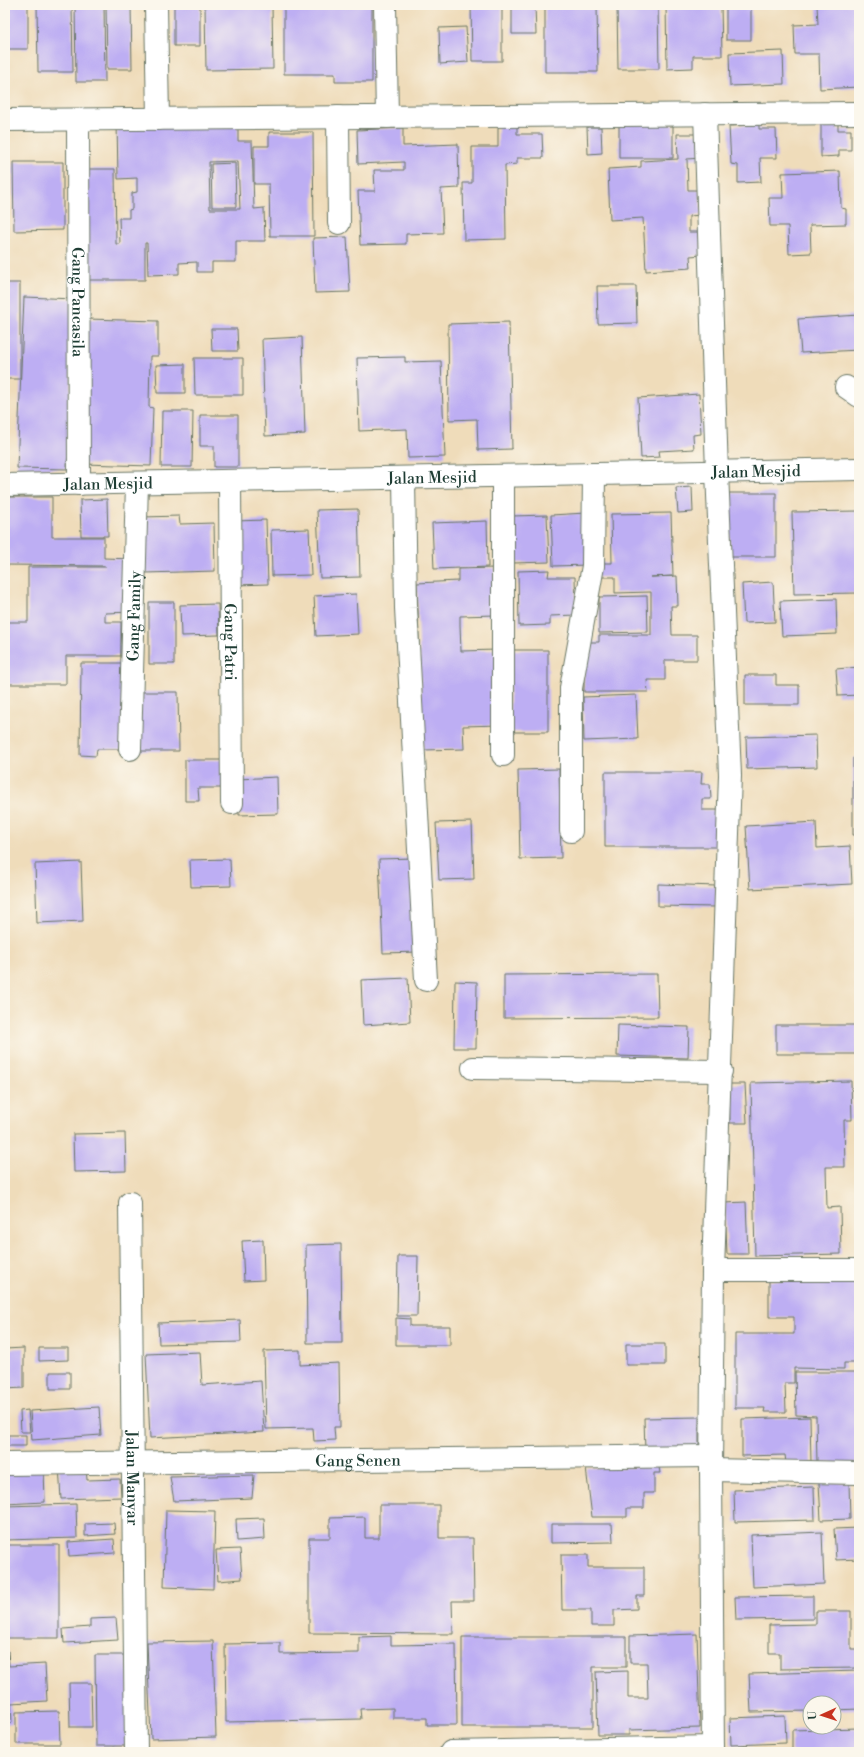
<svg xmlns="http://www.w3.org/2000/svg" width="864" height="1757" font-family="'Libre Bodoni',serif">
  <rect width="100%" height="100%" fill="#fbf7ec"/>
  <filter id="ink" filterUnits="userSpaceOnUse"><feTurbulence type="fractalNoise" baseFrequency=".025" numOctaves="2"/><feDisplacementMap in="SourceGraphic" scale="8" xChannelSelector="R" yChannelSelector="G"/><feConvolveMatrix kernelMatrix="1 2 1 2 8 2 1 2 1" color-interpolation-filters="sRGB"/></filter>
  <filter id="wash" filterUnits="userSpaceOnUse"><feTurbulence type="fractalNoise" baseFrequency=".012" numOctaves="4" result="noise"/><feDisplacementMap in="SourceGraphic" scale="16" xChannelSelector="R" yChannelSelector="G"/><feGaussianBlur stdDeviation="0.9" result="paint"/><feColorMatrix in="noise" values="0 0 0 0 0 0 0 0 0 0 0 0 0 0 0 0 0 1.4 0 .05"/><feComposite in="paint" operator="in"/></filter>
  <g filter="url(#wash)">
    <rect width="100%" height="100%" fill="#efdcba"/>
    <g id="blocks">
      <path fill="#bdaef3" fill-rule="evenodd" d="M5,5h23v44h-23z
        M37,5h35l1,67h-35z
        M75,5h29l1,77h-29z
        M106,5h25l1,64h-25z
        M174,5h26v41h-26z
        M205,5h67l1,64 -67,1z
        M284,5h88v77h-37v-8h-51z
        M471,5h31v56h-30z
        M512,5h23l1,29h-24z
        M545,5h52l1,67h-53z
        M617,5h41l1,64h-41z
        M666,5h55l1,51h-29v12l-26,1z
        M726,5h25v35h-25z
        M817,5h42v82l-39,2 -1,-35h-24l-1,-29 24,-1z
        M466,27l2,35 -28,2 -1,-36z
        M783,51l1,33 -54,2 -1,-33z
        M238,119v22h14l2,68 10,-1 1,33h-29v21h-24v10h-15v-10l-18,1v11l-31,1 -1,-32h-2v37h-64v-111h34l1,75h4l-1,-26h10v-8l3,-1v-16l5,-1v-14l-19,1 -1,-57zM238,161l2,48h-30l-1,-47z
        M517,124v10h25l1,24h-26v6l-12,1 1,74 -42,1 -1,-57h9v-36h26v-22z
        M619,124h54v34h-54z
        M821,124h17v6h13v20h-12v6l-18,1z
        M759,125v4h17l1,29h-17l1,24 -23,1v-18l-7,-1 -2,-38z
        M587,127h14l1,26 -14,1z
        M403,128v18l55,-2 1,44 -18,1 2,44 -37,1v10l-46,1 -2,-54h17l-1,-21h30v-8l-46,2 -1,-34z
        M269,132h44l1,104h-44l-1,-52h-15v-38h15z
        M677,134h23l1,24 -14,1 1,31h12l1,25 -12,1v16h12l1,23 -12,1 1,12 -45,3 -3,-53 -33,2 -2,-51 33,-2v-6l37,-2z
        M13,162h50v68l-49,1z
        M235,163l1,44h-24l-1,-43z
        M840,171l1,37 5,1v15l-36,1 1,28 -22,1 -1,-28h-18l-1,-28h14l-1,-25z
        M347,237l3,55 -35,1 -2,-55z
        M5,283h15v96h-15z
        M597,286h39l1,37 -39,1z
        M24,297l50,2 -7,170 -50,-1z
        M859,315v35l-58,3 -3,-34z
        M87,319l71,2v35h-8l-1,51 4,1 -2,58 -68,-2z
        M509,322l3,127 -34,1 -1,-31 -28,1 -1,-96z
        M211,329h26l1,22h-26z
        M302,337l3,97 -40,2 -3,-97z
        M405,357v5l36,-1 4,96 -37,1 -1,-29 -48,2 -2,-73z
        M194,358h49v37h-48z
        M185,364v29h-28l-1,-28z
        M699,394l2,40 -8,1 1,14 -35,2 1,6 -19,1 -3,-60z
        M162,411h31l-1,56h-31z
        M200,415h38v52h-24v-21h-14z
        M692,487l1,25 -15,1 -2,-25z
        M729,493h47v64h-46z
        M5,497h47v40h52v21l29,1v53l-28,1v9h16v34h-55v28h-61v-62h23v-55h77v-1l-100,-1z
        M107,499l1,37h-27l-1,-36z
        M358,509l2,68 -40,1 -3,-68z
        M859,511v82l-65,1 -2,-82z
        M586,513l2,52 -35,1 -2,-51z
        M671,513l2,63 -22,1 26,-1 1,30h-7l1,29h25v25h-32v20h-18l1,12h-64v-50h15v-7h52v-43l-36,1v-16h-17v-14h14l-1,-49z
        M547,515l2,47 -36,1 -1,-47z
        M179,516l1,8 34,-1 1,48 -70,2 -2,-56z
        M266,520l2,64 -32,1 -2,-64z
        M487,521l1,46 -54,2 -2,-46z
        M309,529l2,46 -39,1 -1,-46z
        M494,568l2,47 -36,1v9l1,26 36,-1 3,75 -37,1 1,23 -41,1 -6,-167 41,-2v-12z
        M549,570l-1,7h27l1,38 -26,1v9l-31,1 -1,-55z
        M773,582l2,40 -31,1 -2,-39z
        M356,594l2,40 -42,2 -2,-40z
        M647,596l1,36 -49,1v-36z
        M836,599l1,35 -55,2 -2,-35z
        M149,602h25v62h-25z
        M218,604l1,31 -38,1 -1,-31z
        M510,650h38v82h-38z
        M81,663h42l-1,86h-25l-1,7 -16,-1z
        M859,667v28l-21,1 -2,-27z
        M745,675h31v10h23v20h-54z
        M138,692h40l1,59h-40z
        M636,695l2,44 -54,2 -1,-44z
        M816,735l1,32 -70,2 -1,-32z
        M853,758h6v77h-6z
        M185,760h40v28h-27l1,13h-14z
        M559,769l2,89 -41,1 -2,-89z
        M605,772h97l-1,12h9l1,15h-9v11h16v37h-113z
        M277,777l1,37 -39,1 -1,-36z
        M472,822l2,57 -35,1 -3,-57z
        M816,822l1,26 33,-2 2,38 -102,5 -4,-63z
        M414,858l4,94 -35,1 -4,-94z
        M230,859l1,27 -40,1 -1,-27z
        M81,862l2,59 -46,2 -2,-59z
        M658,884l58,2v21l-58,-1z
        M657,974l1,43 -154,1v-43z
        M408,978l2,44 -47,3 -2,-45z
        M455,981l22,1 -1,66h-22z
        M618,1025l71,2 -1,31 -71,-2z
        M776,1025h81v29h-81z
        M851,1081l1,39h-8l1,47h-19l1,41 13,-1 1,47 -86,2 -4,-173z
        M729,1084h16l2,39h-17z
        M125,1133l1,38 -52,1 -1,-38z
        M746,1202l2,52h-21l-2,-51z
        M263,1240l1,40 -20,1 -2,-40z
        M341,1244l1,99h-35l-1,-98z
        M398,1256h20l-1,60h-20z
        M859,1273v90h-15v6l-50,-1v15h-9l1,29h-22l1,-4h-30v-74h59v-17h-25v-36h25v-7z
        M396,1318l14,1v7h40v19h-54z
        M240,1320l1,22 -82,2 -1,-21z
        M626,1344h39v21h-39z
        M24,1348v40l-19,1v-40z
        M39,1348h29v12l-29,1z
        M300,1350v15l39,-2 1,64h-6l1,13 -21,1 -1,-13 -47,1 -2,-78z
        M200,1352l2,33 59,-4 3,51 -114,6 -4,-84z
        M50,1372h20v17h-20z
        M795,1372h64v91h-42l-1,-47 -20,-1z
        M99,1407l2,28 -69,5 -2,-29z
        M28,1410l2,22h-9l-1,-21z
        M699,1417v34l-54,1 -1,-34z
        M810,1417l1,46h-25l-1,-8 -43,1v-37z
        M8,1435h18v11h-18z
        M59,1466h27l1,14 33,-1 1,18 -60,2z
        M44,1467l1,35 -40,2v-35z
        M659,1467l1,6h-6v20h-10v15h-17v9h-35l-6,-49z
        M254,1475l-2,23 -78,3 -4,-24z
        M849,1482l1,37 -29,1 -2,-37z
        M814,1487l1,33 -80,2 -1,-32z
        M76,1504l1,34 -72,2v-34z
        M379,1505h60v33h34l1,63h-22l1,33 -144,-1v-95h21v-20l35,-1v21h14z
        M166,1510l49,1 -2,78 -49,-2z
        M264,1518l1,21 -28,2 -1,-22z
        M114,1523l1,11 -30,2v-12z
        M551,1524h61l1,18 -62,1z
        M859,1528v31l-23,1 -2,-31z
        M822,1532l2,52 -71,3 -2,-52z
        M114,1539l1,14 -46,3 -1,-14z
        M5,1545h54v93h-54z
        M240,1549l2,30 -24,2 -2,-31z
        M561,1555h27v12h56v29h-7v13l-23,1v16h-23v-16h-29z
        M813,1596v23l-77,1 -1,-23z
        M816,1611h35v38h8v19l-79,1v-16h-11v-28l47,-1z
        M116,1618l2,22 -54,3 -1,-14 27,-2v-8z
        M697,1634l3,94 -71,2v5h-31l-2,-63 32,-1v27h20l-1,-35h-17v-27z
        M391,1636v9l65,-1 1,81h-30v-7h-34v-10l-33,1 1,10 -135,3 -1,-78 55,-1v11l79,-1v-16z
        M462,1637h164v30h-33v60h-131z
        M213,1641l3,96 -65,2 -4,-97z
        M8,1651l1,15 36,-2 2,37 -36,2 1,20 -7,1v-72z
        M95,1655h33l1,91h-33z
        M859,1671v38l-25,1v-7h-24v8l-59,1 -2,-38z
        M69,1683h22l1,44h-22z
        M59,1711l1,33h-44v-32z
        M785,1716l1,27 -55,2 -1,-27z
        M858,1728l1,24h-67v-22z"/>
    </g>
  </g>
  <g filter="url(#ink)">
    <use href="#blocks" fill-opacity="0" stroke="#687563" stroke-width="1"/>
    <g fill="none" stroke-linecap="round" stroke-linejoin="round">
      <defs>
        <g id="minor">
          <path d="M156,5l2,114"/>
          <path d="M385,5l2,112"/>
          <path d="M705,114l12,358 13,303 -17,495 -2,200 2,282"/>
          <path d="M338,117l1,106"/>
          <path d="M5,120l854,-7"/>
          <path id="s1" d="M78,120l1,364"/>
          <path d="M846,387l13,9"/>
          <path d="M404,478l2,130 20,372"/>
          <path id="s2" d="M230,481l2,322"/>
          <path id="s3" d="M5,485l854,-16"/>
          <path id="s4" d="M130,749l7,-266"/>
          <path d="M503,755v-279"/>
          <path d="M571,831v-143l22,-122 1,-92"/>
          <path d="M473,1068l248,3"/>
          <path id="s5" d="M130,1203l6,549"/>
          <path d="M713,1270h146"/>
          <path id="s6" d="M5,1464l706,-8"/>
          <path d="M711,1470l148,3"/>
          <path d="M451,1752l262,-5"/>
        </g>
      </defs>
      <use href="#minor" stroke="#687563" stroke-width="24"/>
      <use href="#minor" stroke="#fff" stroke-width="22"/>
    </g>
  </g>
  <g text-anchor="middle" stroke-width="3" stroke-linejoin="round" paint-order="stroke">
    <g font-size="16" fill="#1f3d34" stroke="#fbf7ec">
      <text dy="6" stroke="none"><textPath href="#s1" startOffset="182">Gang Pancasila</textPath></text>
      <text dy="6" stroke="none"><textPath href="#s3" startOffset="751">Jalan Mesjid</textPath></text>
      <text dy="6" stroke="none"><textPath href="#s3" startOffset="427">Jalan Mesjid</textPath></text>
      <text dy="6" stroke="none"><textPath href="#s3" startOffset="103">Jalan Mesjid</textPath></text>
      <text dy="6" stroke="none"><textPath href="#s4" startOffset="133">Gang Family</textPath></text>
      <text dy="6" stroke="none"><textPath href="#s2" startOffset="161">Gang Patri</textPath></text>
      <text dy="6" stroke="none"><textPath href="#s6" startOffset="353">Gang Senen</textPath></text>
      <text dy="6" stroke="none"><textPath href="#s5" startOffset="275">Jalan Manyar</textPath></text>
    </g>
  </g>
  <rect width="864" height="1757" fill="none" stroke="#fbf7ec" stroke-width="20"/>
  <g transform="translate(822 1715) rotate(267)"><circle r="19" fill="#fbf7ec" stroke="#a3ada2"/>
  <path d="M0-3L7 15L0 10L-7 15Z" fill="#c8321e"/>
  <text y="-6" font-size="11" font-weight="bold" text-anchor="middle" fill="#1f3d34">U</text>
  </g>
</svg>
